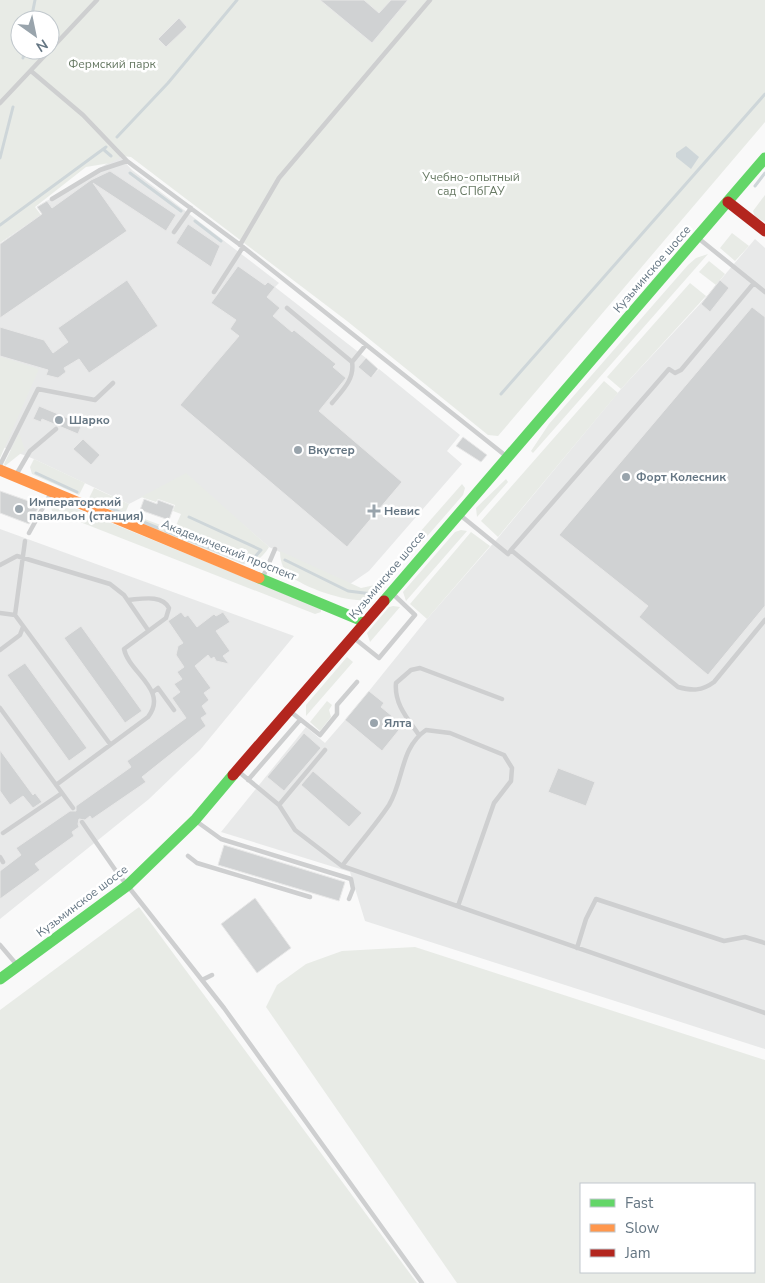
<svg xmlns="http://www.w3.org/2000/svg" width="765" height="1283" font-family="'Nunito Sans',sans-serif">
  <rect width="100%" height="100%" fill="#f9f9f9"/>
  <path fill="#e8e9e9" d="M119,156l13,14 147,113 -4,4 91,71 -8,9 13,11 8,-9 81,66 -13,16 15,13 -93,107 -19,13 -81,-37 -29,-25 -86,-31 -25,13 -95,-45 -34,-13v-202l42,-30 -5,-7z
    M755,239l10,9v801l-400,-128 -15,-49 -129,-40 85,-105 19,16 20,-23 37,31 -1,-44 3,-4 -15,-12 58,-72 70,-80 124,-150 80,-86z
    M0,529l294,107 -94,114 -51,49 -149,120z"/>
  <path fill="#e8ebe6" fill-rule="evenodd" d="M0,0h765v122l-267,314 -10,-1 -141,-114 -216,-164 -9,-1 -12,7 -24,4 -51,40 6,8 -41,28zM20,20h30v30h-30z
    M765,195v27l-10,-5 -2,-6z
    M732,233l17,13 -14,15 -15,-13z
    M708,254l-175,199 -2,-2 18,-27 139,-159 8,-7z
    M709,261l16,13 -9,11 -17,-13z
    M690,283l16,13 -85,93 -14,-12z
    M0,356l39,13 -39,89z
    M604,381l14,12 -120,144 -17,-16z
    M19,433l6,17 -20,16 -1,-2z
    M34,459l51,24 -6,12 -47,-21 -2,-7z
    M186,473l83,74c-6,10 -14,17 -26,17l-114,-45 2,-5 43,16 7,-16 -8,-3 2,-6 -17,-6 -2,3 -15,-5z
    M506,479l2,3 -31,35 -1,-9z
    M462,484l3,4 -2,7 -47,54 -5,2 -6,-2z
    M94,488l35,16 -5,12 -36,-16z
    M55,500l266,109v3l-6,2 -263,-103 -2,-6z
    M461,530l6,1 -61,70 -3,-9 52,-60z
    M471,532l19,14 -63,73 -17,-15z
    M280,551l81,37 14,-3 16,-17 1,9c-4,7 -13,20 -21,22 -19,6 -71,-12 -84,-26 -5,-6 -7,-14 -7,-22z
    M393,606l7,1 -30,35 -3,-9 22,-26z
    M347,657l6,5 -47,54v-11z
    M327,701l5,4 -3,5 2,7 -11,14 -10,-9z
    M139,907l278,376h-417v-273z
    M415,947l350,113v223h-308l-191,-276 11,-22 29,-21 36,-13zM581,1184h173v88h-173z"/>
  <path fill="#ced6d9" d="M686,146l13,11 -8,12 -15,-12v-4z"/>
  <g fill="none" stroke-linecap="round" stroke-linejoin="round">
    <path stroke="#ced6d9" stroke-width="3" d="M31,20l4,-20
      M23,58l2,-8
      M117,137l51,-54 69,-83
      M103,149l8,7
      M0,158l13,-51
      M130,173l51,38
      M755,186l10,-13
      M195,221l26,20
      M0,225l106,-78
      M501,394l264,-300
      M36,473l41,19
      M91,499l33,15
      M131,517l27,11
      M166,531l77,30 10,-2 8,-9 -72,-33
      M285,560l63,31 24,3 9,-10"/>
  </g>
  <path fill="#d0d2d3" stroke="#e8e8e8" d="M320,0h44l15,13 12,-13h17l-36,43z
    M179,18l8,9 -21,20 -8,-8z
    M110,171l66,44 -10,16 -73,-48 34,48 -127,87v-74l42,-30 -5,-7 10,-6 5,7 39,-28z
    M188,224l32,22 -9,21 -35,-24z
    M238,266l27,19 3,-3 7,5 -8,10 13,11 -7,8 19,16 2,-2 42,34 -3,3 13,11 -27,33 83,71 -55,65 -167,-142 59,-69 -9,-7 6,-9 -25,-17z
    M127,280l31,46 -69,47 -10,-14 -15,9 2,4 -8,6 -12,-3 2,-5 -48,-14v-29l44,13 9,13 15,-11 -10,-14z
    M720,280l9,8 -19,24 -9,-8z
    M752,307l13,10v289l-57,69 -69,-58 9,-11 -89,-71z
    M366,358l12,11 -7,9 -13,-11z
    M39,406l43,18 -4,10 -36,-15 -1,3 -8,-3z
    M463,437l24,18 -6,7 -25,-16z
    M83,439l17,16 -9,10 -18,-16z
    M0,491l40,14 -11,19 -29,-11z
    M144,499l13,5 1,-4 16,6 -5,14 -29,-10z
    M181,612l4,5 3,-2 9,12 17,-13 2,2 7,-4 7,10 -14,9 14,20 -7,5 6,8 -13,-3 -2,-4 -3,2 -3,-4 -13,11 16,22 -7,5 5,7 -7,6 5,8 -6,4 5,8 -64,51 4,5 -54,37 -2,-3 -5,4 -6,-1 -1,5 1,3 -7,5 2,4 -39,28 5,6 -40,29v-28l21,-16 -5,-7 54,-37h6v-5l55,-39 -4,-6 59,-43 -14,-20 8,-6 -6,-8 8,-5 -5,-7 7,-5 -8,-12 2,-9 5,-3 -15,-22z
    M81,626l61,85 -17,12 -61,-85z
    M25,663l62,85 -18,13 -62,-86z
    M369,691l15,12 -3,4 22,18 -21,26 -37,-31z
    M304,733l17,15 -37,43 -17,-14z
    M0,750l33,45 2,-2 7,9 -9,6 -10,-12 -13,9 -10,-14z
    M558,768l37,14 -9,24 -38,-14z
    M313,771l49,42 -13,14 -48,-42z
    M224,845l121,37 -6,19 -121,-36z
    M255,898l36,50 -34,25 -36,-49z"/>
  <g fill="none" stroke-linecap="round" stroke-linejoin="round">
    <path stroke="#cecfd0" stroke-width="4.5" d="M50,50l47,-50
      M31,71l52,44 44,46 116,86 263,209
      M0,103l50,-53
      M52,199l48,-29 27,-9
      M174,232l17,-24
      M698,238l67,54
      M240,245l39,-67 151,-178
      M214,292l29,-45
      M287,308l65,54c3,17 -10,29 -20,41
      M352,362l13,-16
      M0,465l38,-76 57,11 18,-17
      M16,475l14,-24 26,-22
      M460,515l48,39 3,-4 167,137c14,4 24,4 36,-5l51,-62
      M29,533l22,-40
      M25,541l-10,74 95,129
      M511,550l158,-181 6,4 6,-3 73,-87
      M0,565l17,-9 93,28 14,11 24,35
      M263,577l12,-28
      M0,613l15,2
      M354,638l25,20 36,-43 -23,-22
      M0,650l20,-15 3,-8
      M153,692l5,-4 16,22
      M0,708l73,100
      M291,712l29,23 17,-21v-9l20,-23
      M419,735c-11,-16 -25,-31 -23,-52l15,-13 9,-2 82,31
      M239,772l40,33 46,-55
      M248,780l52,-60
      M56,785l92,-68c21,-27 -19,-44 -24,-68l42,-31 3,-10c-7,-14 -28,-9 -41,-8
      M279,805l16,25 47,36 423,147
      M196,821l25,18 130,40 2,10 -4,10
      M82,822l34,49 108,137 198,275
      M3,833l59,-40
      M188,856l9,7 113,34
      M0,857l3,5
      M342,866c15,-20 33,-40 47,-61 15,-25 11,-57 37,-75l24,3 54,22 8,13 -1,13 -17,22 -36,103
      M0,945l17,20
      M577,948l9,-29 10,-20 128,42 21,-4 20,6
      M202,980l10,-5"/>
    <path stroke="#63d668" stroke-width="11" d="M259,578l106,44
      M384,601l381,-443
      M0,979l128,-94 67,-65 38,-45"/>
    <path stroke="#ff974d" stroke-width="11" d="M0,470l259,108"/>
    <path stroke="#b3261e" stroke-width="11" d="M728,202l37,29
      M233,775l151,-174"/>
  </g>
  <g fill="#99a4ac" stroke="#fff" stroke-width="2">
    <circle cx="59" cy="420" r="5"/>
    <circle cx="298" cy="450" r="5"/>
    <circle cx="626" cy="477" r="5"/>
    <circle cx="19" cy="509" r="5"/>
    <path d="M371.5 503.5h5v5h5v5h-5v5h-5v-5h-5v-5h5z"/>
    <circle cx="374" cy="723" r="5"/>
  </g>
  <g text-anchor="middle" stroke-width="5" stroke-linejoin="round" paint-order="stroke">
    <g font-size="12" fill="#687a64" stroke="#fff">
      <text x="112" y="68">Фермский парк</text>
      <text x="471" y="181">Учебно-опытный<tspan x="471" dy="14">сад СПбГАУ</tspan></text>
    </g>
    <g font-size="12" fill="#657683" stroke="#fff">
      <text transform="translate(652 269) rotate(-49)" y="4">Кузьминское шоссе</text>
      <text transform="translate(229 550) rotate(22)" y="4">Академический проспект</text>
      <text transform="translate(387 575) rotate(-50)" y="4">Кузьминское шоссе</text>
      <text transform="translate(82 901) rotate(-37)" y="4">Кузьминское шоссе</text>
    </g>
    <g font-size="12" font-weight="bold" fill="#657683" stroke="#fff" text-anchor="start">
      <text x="69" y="424">Шарко</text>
      <text x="308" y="454">Вкустер</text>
      <text x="636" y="481">Форт Колесник</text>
      <text x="29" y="506">Императорский<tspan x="29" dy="14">павильон (станция)</tspan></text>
      <text x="384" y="515">Невис</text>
      <text x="384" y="727">Ялта</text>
    </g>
  </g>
  <rect x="580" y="1183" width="175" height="90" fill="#ffffff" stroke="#c1c8cd"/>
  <rect x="590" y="1199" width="25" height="8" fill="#63d668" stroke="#c1c8cd"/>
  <text x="625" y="1208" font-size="15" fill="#657683">Fast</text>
  <rect x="590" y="1224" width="25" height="8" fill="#ff974d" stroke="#c1c8cd"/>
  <text x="625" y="1233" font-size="15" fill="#657683">Slow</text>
  <rect x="590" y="1249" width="25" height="8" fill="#b3261e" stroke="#c1c8cd"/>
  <text x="625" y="1258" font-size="15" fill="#657683">Jam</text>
  <g transform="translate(35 35) rotate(147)"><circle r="24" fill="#ffffff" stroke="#c1c8cd"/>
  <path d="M0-4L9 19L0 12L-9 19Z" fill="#99a4ac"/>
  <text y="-8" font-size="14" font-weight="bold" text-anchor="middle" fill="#657683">N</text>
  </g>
</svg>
